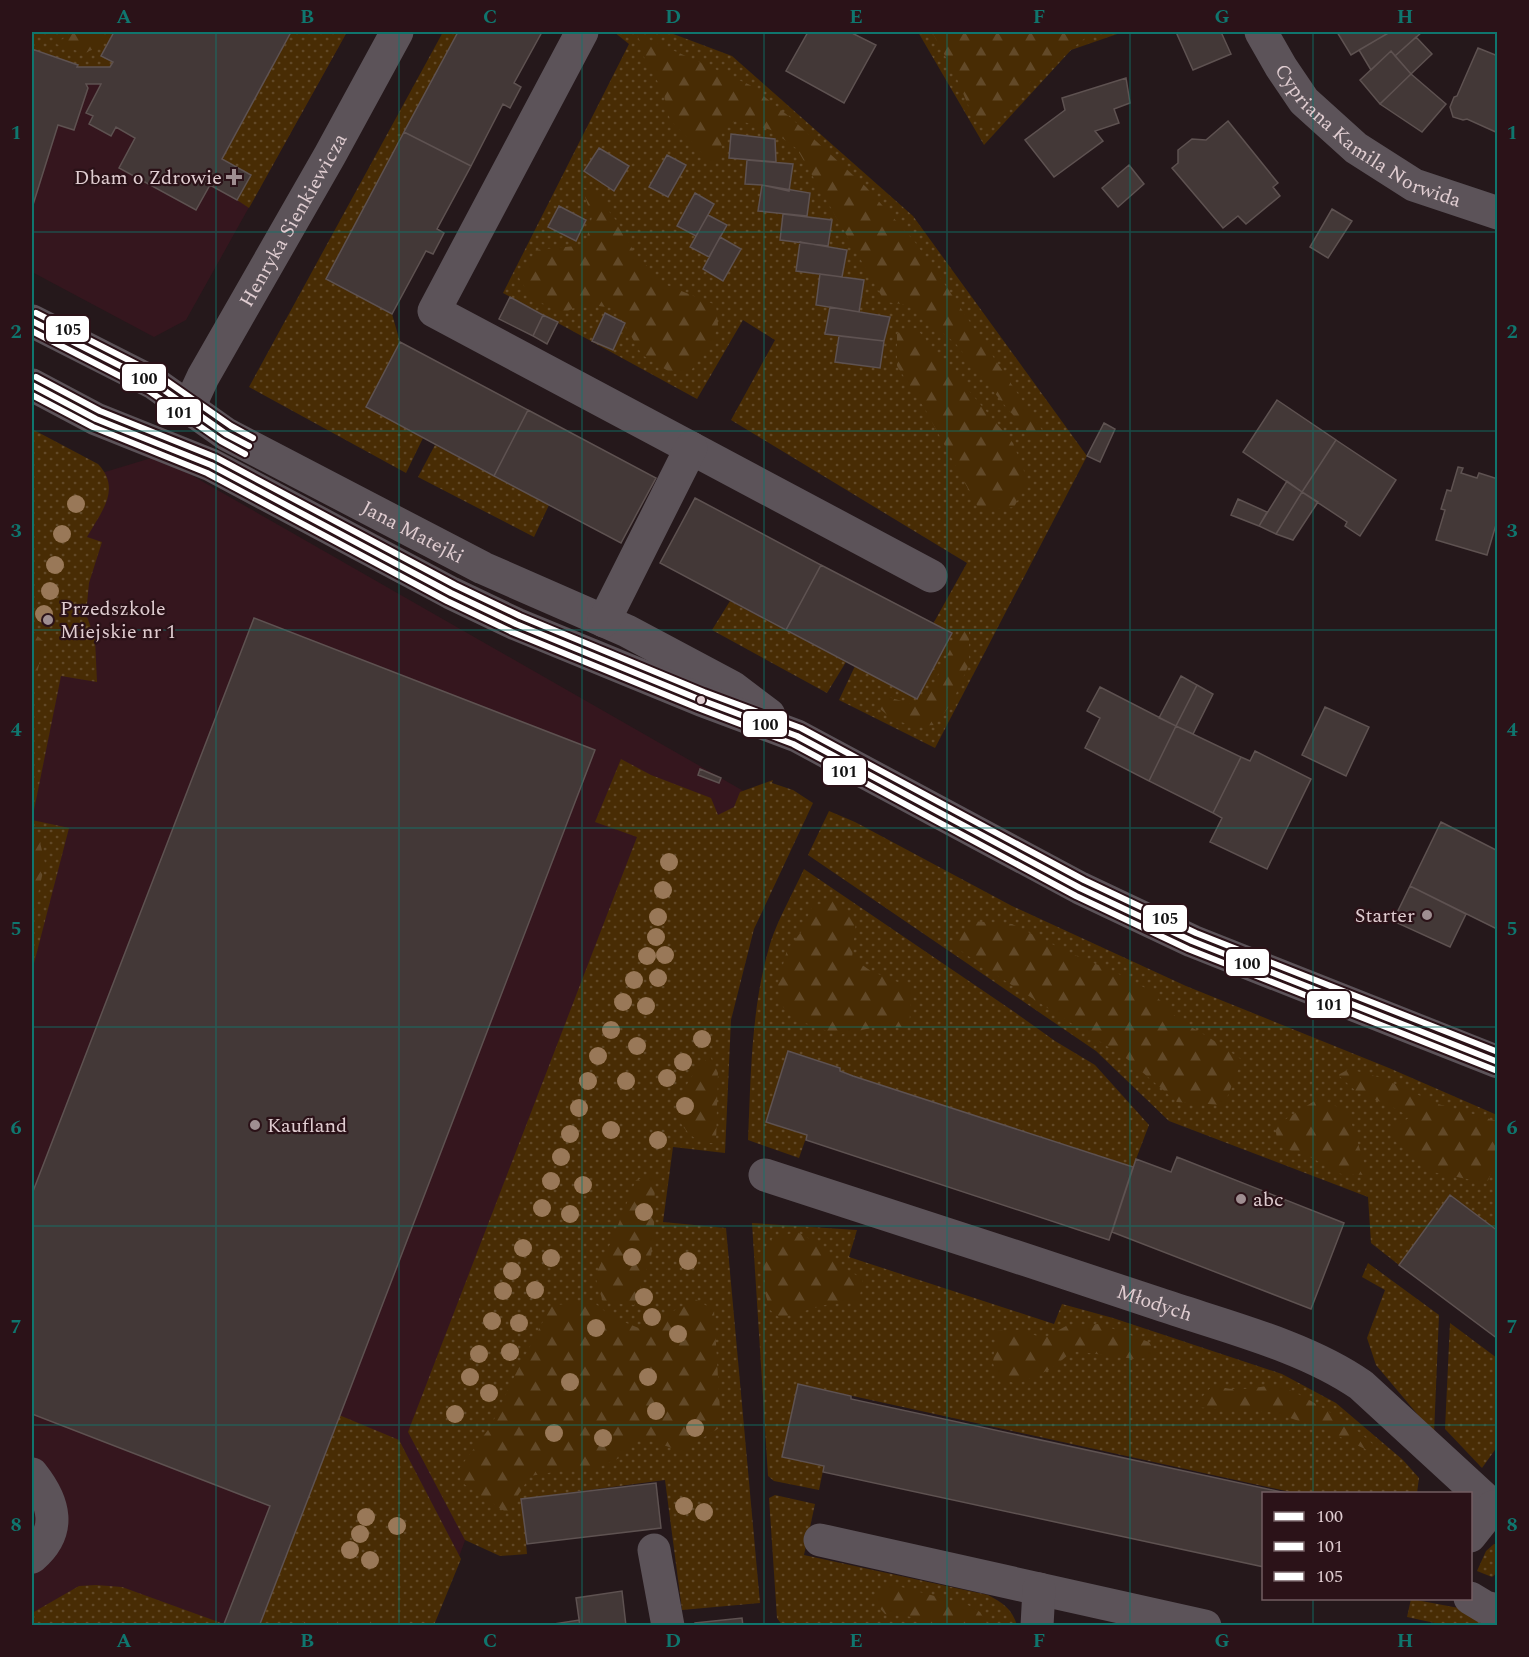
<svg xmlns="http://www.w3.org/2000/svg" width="1529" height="1657" font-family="Spectral,serif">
  <defs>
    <pattern id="grass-dots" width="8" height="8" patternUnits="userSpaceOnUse" patternTransform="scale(1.5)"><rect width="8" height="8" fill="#482c04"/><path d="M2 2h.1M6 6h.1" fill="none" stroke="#624928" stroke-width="1.8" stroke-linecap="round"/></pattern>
    <pattern id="forest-firs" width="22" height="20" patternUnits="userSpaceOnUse" patternTransform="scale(1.5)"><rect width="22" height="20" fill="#482c04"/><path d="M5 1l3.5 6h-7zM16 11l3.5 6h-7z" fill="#624928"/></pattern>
  </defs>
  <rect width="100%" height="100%" fill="#25181b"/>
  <path fill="#35161e" d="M32,32h315l-161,288 -32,17 -122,-65z
    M32,442l73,30 53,-16 596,341 -276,708 -44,120h-402z"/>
  <path fill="url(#grass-dots)" d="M32,32h82l-12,23 11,7 -3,5h-33v-2l-45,-16z
    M291,32h56l-98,176 -12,-8 13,-25 -28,-16z
    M443,32h15l-132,247 66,35 8,28 -34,65 57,31 -17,35 -157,-86z
    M614,32h54l64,24 181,160 174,240 -152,292 -96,-48 16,-34 62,33 16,-75 34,-61 -236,-143 44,-80 -32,-20 -46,79 -194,-106 126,-249z
    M918,32h205l-52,18 -87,95z
    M32,429l66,35c24,25 3,48 -11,73l15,5 -13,41 -3,31 9,25 2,43 -36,-6 -29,144 37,8 -37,143z
    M435,445l114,60 -15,32 -116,-60z
    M730,601l116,61 -19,31 -115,-63z
    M621,759l30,16 60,23 7,17 16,-8 6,-15 33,-12 -1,3 21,7 20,13 -59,126 -23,91 -6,133 -52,-6 -10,75 63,6 34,375 -78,7 -17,-130 -143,19 5,55 -27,2 -35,-16 -57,-108 229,-595 -42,-15z
    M829,811l26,11 157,84 174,80 203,82 108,47v116l-47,-36 -51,70 -28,-22 -3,-46 -199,-76 -73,-70 -288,-196z
    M804,869l209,142 42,30 40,24 54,60 -16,42 -280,-91 -13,-5v-3l-52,-17 -22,71 41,13 -8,23 -51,-18c3,-66 3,-132 22,-196 8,-25 23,-51 34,-75z
    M752,1223l105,7 -8,27 205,67 8,-20 51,14 169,56 54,29 67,57 16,18 -2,15h-122l-497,-109 -16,73 42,9 -5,24 -45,-9 -6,-5z
    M1368,1263l71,52 -5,119 -58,-69 -9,-27 18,-48 -23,-13z
    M1450,1323l47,35v89l-15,21 -37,-39z
    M339,1415l60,25 62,119 -27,66 -402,1v-13l47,-27 17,-1 26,2 102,37h36z
    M775,1495l40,9 -11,51 184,40c15,8 24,14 29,30h-235l-5,-7 -8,-120z
    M1494,1544h3v29l-5,4 -15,-6 9,-20z
    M1411,1599l53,10 23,16h-43l-37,-8z"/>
  <path fill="url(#forest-firs)" d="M72,32h33l-8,16 -13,5 -28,-9z
    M932,32h168l-11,3 -58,46 -44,52 -16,-21 -16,-38z
    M637,34l113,51 41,33 75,69 49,55 33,47 98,147 -13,2 -32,-37 -45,-57 -46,-39 -25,-3 -88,-153 -26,-19 -34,-10 -16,9 1,26 -11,7 -41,-42 -7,-29 -18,-31z
    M582,188l14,7 23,29 15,28 30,32 52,21 2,20 -5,15 -23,32 -17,2 -31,-19 -27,-47 -33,-4 -20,10 -31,-17 -12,-19 17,-28 49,-5 7,-28z
    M916,328l97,115 15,38 -14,26 -34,4 -55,-102 -28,-43v-33z
    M969,626v38l-16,37 -18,24c-26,2 -41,-2 -59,-20l12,-8 24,7 19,-13 22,-48z
    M32,631l12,11 -12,55z
    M32,835l7,3 6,25 -13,57z
    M832,900l24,21 -4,37 19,13 41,17 -3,39h-33l-38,8 -41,-15 -17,-16 -2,-21 9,-33 14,-18 11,-25z
    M972,921l40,3 60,30 43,18 36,19 28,29 31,18 32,22 -18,45 -47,-3 -50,-43 -134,-86 -42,-29z
    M710,1056l8,17 -2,70c-23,1 -31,-13 -42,-30 10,-24 16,-39 36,-57z
    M1349,1069l33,9 56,26 59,17v37l-10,25 -55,-11 -36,-30 -4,-13 18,-12 -21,-12 -31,-12 -20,-18z
    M1319,1098l29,14 20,63 -27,-1 -31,-17 -27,-9 -6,-9 -2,-13z
    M655,1174l-1,55 -3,28 -17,48 -31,-3 -8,-26 17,-36 24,-60z
    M797,1232l29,16 11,16 26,15 -4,22 -34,4 -45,13 -10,-8 -4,-14 -4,-45 11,-13z
    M695,1299l19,11 7,117 -40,24 -45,-15 -12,20 -32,14 -32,1 -30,5 -23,37 -46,-31 -3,-12 33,-44 21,-45 39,-75 40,-6 21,17 29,12z
    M1100,1324l49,18 10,15 -24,2 -62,-8 -22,18 -34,15 -20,-7 -4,-14 3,-32 22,-1 26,8 24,-13z
    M1213,1385c7,2 15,4 22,4 14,1 28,-4 42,-3 16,1 88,46 97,60l-5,5 -43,-21 -54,-18 -79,-5z
    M890,1584l78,21 12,7 8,13h-61l-14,-8 -28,-3 -11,-12 7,-11z
    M398,1620l7,5h-123l28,-4z"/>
  <path fill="#433837" stroke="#5e5251" stroke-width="1.5" d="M114,32h177l-69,127 29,16 -14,25 -27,-15 -14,25 -77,-42 16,-30 -19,-11 -5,9 -22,-12 4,-8 -7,-3 15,-29h-15l2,4 -14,42 -16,-5 -26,83v-159l46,16 -1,2h33l3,-5 -12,-6z
    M458,32h84l-28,51 7,4 -11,21 -7,-4 -32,62 -67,-34z
    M808,32h42l26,13 -32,58 -58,-32z
    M1176,32h45l10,22 -38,16z
    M1337,32h53l-39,23z
    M1390,32h32l-27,24 -4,-5 -20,19 -12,-20z
    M1416,37l16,17 -21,20 -16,-18z
    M1478,48l20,8v77l-31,-14 -4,1 -10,-3 -3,-10 4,-10 3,-1z
    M1391,51l20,23 -31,30 -20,-24z
    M1411,74l35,30 -24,28 -42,-28z
    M1126,78l4,25 -16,6 5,14 -24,8 8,10 -49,36 -29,-37 40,-30 -3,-12z
    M1228,121l50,62 -5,4 7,9 -34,28 -8,-8 -15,12 -51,-60 6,-5v-13l14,-11 14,1z
    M404,132l67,34 -34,63 7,4 -11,21 -7,-3 -34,63 -66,-35z
    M731,134l44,5 1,23 -47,-4z
    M599,148l30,18 -15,25 -30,-20z
    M667,155l19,10 -18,32 -19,-10z
    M747,160l46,4 -4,27 -27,-6 -17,-1z
    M1129,165l15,19 -26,23 -16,-19z
    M762,185l48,8 -3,23 -49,-5z
    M695,193l19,11 -18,32 -19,-10z
    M559,206l27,14 -10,21 -28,-14z
    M1332,209l20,12 -24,37 -18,-11z
    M783,214l49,6 -4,26 -48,-6z
    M708,215l19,10 -18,32 -19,-10z
    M720,237l21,12 -18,32 -20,-12z
    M800,242l47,8 -5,27 -46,-6z
    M820,274l44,6 -5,32 -43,-7z
    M510,297l33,18 -10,21 -34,-17z
    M830,307l60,10 -6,24 -59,-7z
    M605,313l20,10 -12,27 -21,-9z
    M543,315l15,7 -11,22 -14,-8z
    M839,336l45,5 -4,27 -45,-6z
    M400,342l128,68 -34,66 -128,-69z
    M1277,400l59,40 -34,52 -59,-40z
    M528,410l128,68 -35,65 -127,-67z
    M1104,423l11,6 -15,33 -13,-6z
    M1336,440l60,40 -36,56 -15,-10 2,-4 -45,-30z
    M1458,467l5,1 -2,5 16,5 2,-5 19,6v39l-11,37 -51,-15 9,-30 -4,-1 6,-19 4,1z
    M1287,481l15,11 -26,42 -17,-8z
    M1302,492l16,10 -25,38 -17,-6z
    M695,498l126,67 -35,65 -126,-67z
    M1238,499l29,13 -8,14 -28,-11z
    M821,565l131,68 -35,66 -131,-69z
    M254,618l341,132 -335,874h-36l46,-118 -238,-92v-220z
    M1181,676l16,9 -21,41 -17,-8z
    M1197,685l16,9 -20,40 -17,-8z
    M1100,687l76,39 -27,55 -64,-33 15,-30 -13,-7z
    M1325,707l44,20 -23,49 -44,-21z
    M1176,726l65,31 -28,56 -64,-32z
    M1255,751l56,28 -44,90 -57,-27 12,-24 -9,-5 28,-56 9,4z
    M700,769l21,9 -2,5 -21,-8z
    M1441,822l57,29 -1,78 -87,-43z
    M1410,886l56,28 -16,33 -57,-26z
    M788,1051l52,17v3l13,5 280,91 -24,73 -303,-100 1,-5 -41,-13z
    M1177,1157l167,66 -33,86 -199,-77 24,-73 35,13z
    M1450,1195l48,36v108l-99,-74z
    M798,1384l53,12v3l440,95h-27v73l-441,-95 1,-6 -42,-9z
    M656,1483l5,45 -134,16 -6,-45z
    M622,1591l4,35h-46l-4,-28z
    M742,1618l1,8h-48v-3z
    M579,1620l1,6h-39z"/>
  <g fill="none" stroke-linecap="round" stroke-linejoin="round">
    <g stroke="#5c5359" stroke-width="33">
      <path d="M582,32l-148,279 497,265"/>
      <path id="s1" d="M1261,32l20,35 23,34 52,47 58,37 84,28"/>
      <path id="s2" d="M32,321l122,62 72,51 257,134 144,63 105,56 37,28"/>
      <path d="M32,385l64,34 115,46 240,128 65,31 185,76 96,36 283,152 112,53 306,121"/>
      <path id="s3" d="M189,407l14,-30 127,-222 67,-123"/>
      <path d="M604,621l87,-173"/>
      <path id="s4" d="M765,1175c132,43 263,85 394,129 65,22 146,42 202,81l137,126"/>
      <path d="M32,1474c23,29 30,57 0,83"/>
      <path d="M1470,1536l23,-29"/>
      <path d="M820,1540l385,86"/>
      <path d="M654,1550l14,76"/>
      <path d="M1470,1598l15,9 13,3"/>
      <path d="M1037,1626l2,-37"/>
    </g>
    <defs>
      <path id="bus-1" d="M32,321l122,62 72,51 23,12
        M32,385l64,34 115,46 240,128 65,31 185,76 96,36 283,152 112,53 306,121"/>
      <path id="bus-2" d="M32,331l117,60 72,50 24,13
        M32,395l61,32 114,46 240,128 65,31 186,76 95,36 283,152 112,53 307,121"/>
      <path id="bus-3" d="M36,313l122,62 73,51 22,12
        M36,377l64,34 115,46 240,128 65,31 184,76 97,36 283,152 112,53 302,119"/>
    </defs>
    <use href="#bus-1" stroke="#2b1218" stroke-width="10"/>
    <use href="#bus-2" stroke="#2b1218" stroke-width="10"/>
    <use href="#bus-3" stroke="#2b1218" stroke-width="10"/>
    <use href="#bus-1" stroke="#fff" stroke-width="6"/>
    <use href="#bus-2" stroke="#fff" stroke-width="6"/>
    <use href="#bus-3" stroke="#fff" stroke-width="6"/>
  </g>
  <g fill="#997858">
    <circle cx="76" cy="504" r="9"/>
    <circle cx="62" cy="534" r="9"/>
    <circle cx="55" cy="565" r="9"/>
    <circle cx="50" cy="591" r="9"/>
    <circle cx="44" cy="614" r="9"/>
    <circle cx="669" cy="862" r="9"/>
    <circle cx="663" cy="890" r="9"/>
    <circle cx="658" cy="917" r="9"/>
    <circle cx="656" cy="937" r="9"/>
    <circle cx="665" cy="955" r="9"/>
    <circle cx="647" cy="956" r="9"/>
    <circle cx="658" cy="978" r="9"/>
    <circle cx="634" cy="980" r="9"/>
    <circle cx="623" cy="1002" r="9"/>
    <circle cx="646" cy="1006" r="9"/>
    <circle cx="611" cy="1030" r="9"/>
    <circle cx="702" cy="1039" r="9"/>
    <circle cx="637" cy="1046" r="9"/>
    <circle cx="598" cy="1056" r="9"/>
    <circle cx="683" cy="1062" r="9"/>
    <circle cx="667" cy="1078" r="9"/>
    <circle cx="588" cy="1081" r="9"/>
    <circle cx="626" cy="1081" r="9"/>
    <circle cx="685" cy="1106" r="9"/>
    <circle cx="579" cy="1108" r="9"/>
    <circle cx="611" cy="1130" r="9"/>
    <circle cx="570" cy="1134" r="9"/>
    <circle cx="658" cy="1140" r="9"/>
    <circle cx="561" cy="1157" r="9"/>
    <circle cx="551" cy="1181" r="9"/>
    <circle cx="583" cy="1185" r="9"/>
    <circle cx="542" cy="1208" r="9"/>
    <circle cx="644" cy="1212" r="9"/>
    <circle cx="570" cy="1214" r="9"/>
    <circle cx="523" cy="1248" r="9"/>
    <circle cx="632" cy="1257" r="9"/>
    <circle cx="551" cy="1258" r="9"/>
    <circle cx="688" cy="1261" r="9"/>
    <circle cx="512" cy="1271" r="9"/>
    <circle cx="535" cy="1290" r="9"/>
    <circle cx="503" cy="1291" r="9"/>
    <circle cx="644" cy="1297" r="9"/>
    <circle cx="652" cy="1317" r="9"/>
    <circle cx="492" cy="1321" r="9"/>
    <circle cx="519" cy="1323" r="9"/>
    <circle cx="596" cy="1328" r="9"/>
    <circle cx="678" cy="1334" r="9"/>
    <circle cx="510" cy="1352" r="9"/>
    <circle cx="479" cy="1354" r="9"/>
    <circle cx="470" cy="1377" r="9"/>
    <circle cx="648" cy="1377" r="9"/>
    <circle cx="570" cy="1382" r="9"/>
    <circle cx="489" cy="1393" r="9"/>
    <circle cx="656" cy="1411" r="9"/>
    <circle cx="455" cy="1414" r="9"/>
    <circle cx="695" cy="1428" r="9"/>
    <circle cx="554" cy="1433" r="9"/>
    <circle cx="603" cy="1438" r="9"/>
    <circle cx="684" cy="1506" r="9"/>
    <circle cx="704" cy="1512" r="9"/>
    <circle cx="366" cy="1517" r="9"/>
    <circle cx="397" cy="1526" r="9"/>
    <circle cx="360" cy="1534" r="9"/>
    <circle cx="350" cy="1550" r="9"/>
    <circle cx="370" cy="1560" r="9"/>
  </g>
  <path fill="none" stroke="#0f766e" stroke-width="1.5" stroke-opacity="0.55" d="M216,32v1594M399,32v1594M582,32v1594M764,32v1594M947,32v1594M1130,32v1594M1313,32v1462M32,232h1466M32,431h1466M32,630h1466M32,828h1466M32,1027h1466M32,1226h1466M32,1425h1466M1313,1598v28"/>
  <g fill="#9f8e91" stroke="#2b1218" stroke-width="2">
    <path d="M231 168h6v6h6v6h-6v6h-6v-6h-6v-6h6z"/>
    <circle cx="48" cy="620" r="6"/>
    <circle cx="1427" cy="915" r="6"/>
    <circle cx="255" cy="1125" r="6"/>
    <circle cx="1241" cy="1199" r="6"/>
  </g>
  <circle fill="#e0cdd1" stroke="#2b1218" stroke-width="2" cx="701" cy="700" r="5"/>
  <g text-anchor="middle" stroke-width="4.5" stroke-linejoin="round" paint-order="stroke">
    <g font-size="20" fill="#e0cdd1" stroke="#2b1218">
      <text dy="7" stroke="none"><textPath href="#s1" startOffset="154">Cypriana Kamila Norwida</textPath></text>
      <text dy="7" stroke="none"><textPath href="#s3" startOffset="214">Henryka Sienkiewicza</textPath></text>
      <text dy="7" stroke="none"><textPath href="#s2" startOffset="436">Jana Matejki</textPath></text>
      <text dy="7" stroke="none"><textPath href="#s4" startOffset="410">Młodych</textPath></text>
    </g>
    <g font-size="20" fill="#e0cdd1" stroke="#2b1218" text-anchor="start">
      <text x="222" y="184" text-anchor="end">Dbam o Zdrowie</text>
      <text x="60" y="615">Przedszkole<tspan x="60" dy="23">Miejskie nr 1</tspan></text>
      <text x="1415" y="922" text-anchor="end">Starter</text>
      <text x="267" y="1132">Kaufland</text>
      <text x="1253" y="1206">abc</text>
    </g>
  </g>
  <g stroke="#2b1218" stroke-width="2">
    <rect x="45" y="315" width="45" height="28" rx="6" fill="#fff"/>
    <rect x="121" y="363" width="46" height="29" rx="6" fill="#fff"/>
    <rect x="156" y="398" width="46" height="28" rx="6" fill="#fff"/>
    <rect x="742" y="710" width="46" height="28" rx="6" fill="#fff"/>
    <rect x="822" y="757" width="45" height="29" rx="6" fill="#fff"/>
    <rect x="1142" y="904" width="46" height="29" rx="6" fill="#fff"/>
    <rect x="1225" y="948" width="45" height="29" rx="6" fill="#fff"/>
    <rect x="1306" y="990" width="45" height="29" rx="6" fill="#fff"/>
  </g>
  <g font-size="16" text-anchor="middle" font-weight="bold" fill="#111">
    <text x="68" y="335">105</text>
    <text x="144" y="384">100</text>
    <text x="179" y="418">101</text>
    <text x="765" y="730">100</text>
    <text x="844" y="777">101</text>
    <text x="1165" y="924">105</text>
    <text x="1247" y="969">100</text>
    <text x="1329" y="1010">101</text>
  </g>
  <rect width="1529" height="1657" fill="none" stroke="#2b1218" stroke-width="66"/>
  <rect x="1262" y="1492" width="210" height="108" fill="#2b1218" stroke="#735d62" stroke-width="1.5"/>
  <rect x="1274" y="1512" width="30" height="9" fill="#ffffff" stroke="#735d62" stroke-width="1.5"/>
  <text x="1316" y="1522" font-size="18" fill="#e0cdd1">100</text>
  <rect x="1274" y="1542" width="30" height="9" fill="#ffffff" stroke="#735d62" stroke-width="1.5"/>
  <text x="1316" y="1552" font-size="18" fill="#e0cdd1">101</text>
  <rect x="1274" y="1572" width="30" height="9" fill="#ffffff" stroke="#735d62" stroke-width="1.5"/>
  <text x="1316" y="1582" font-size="18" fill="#e0cdd1">105</text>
  <rect x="33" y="33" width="1463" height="1591" fill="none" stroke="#0f766e" stroke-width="2"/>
  <g font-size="20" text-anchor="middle" font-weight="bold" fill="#0f766e">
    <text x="124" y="23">A</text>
    <text x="307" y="23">B</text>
    <text x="490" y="23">C</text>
    <text x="673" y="23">D</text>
    <text x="856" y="23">E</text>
    <text x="1039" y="23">F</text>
    <text x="1222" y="23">G</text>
    <text x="1405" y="23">H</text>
    <text x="16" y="139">1</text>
    <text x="1512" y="139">1</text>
    <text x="16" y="338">2</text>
    <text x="1512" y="338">2</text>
    <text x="16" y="537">3</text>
    <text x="1512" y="537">3</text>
    <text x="16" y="736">4</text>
    <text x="1512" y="736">4</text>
    <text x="16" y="935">5</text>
    <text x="1512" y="935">5</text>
    <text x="16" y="1134">6</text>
    <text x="1512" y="1134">6</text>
    <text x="16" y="1333">7</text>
    <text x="1512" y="1333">7</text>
    <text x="16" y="1531">8</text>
    <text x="1512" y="1531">8</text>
    <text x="124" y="1647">A</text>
    <text x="307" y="1647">B</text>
    <text x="490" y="1647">C</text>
    <text x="673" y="1647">D</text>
    <text x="856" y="1647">E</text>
    <text x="1039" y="1647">F</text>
    <text x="1222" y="1647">G</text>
    <text x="1405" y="1647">H</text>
  </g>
</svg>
